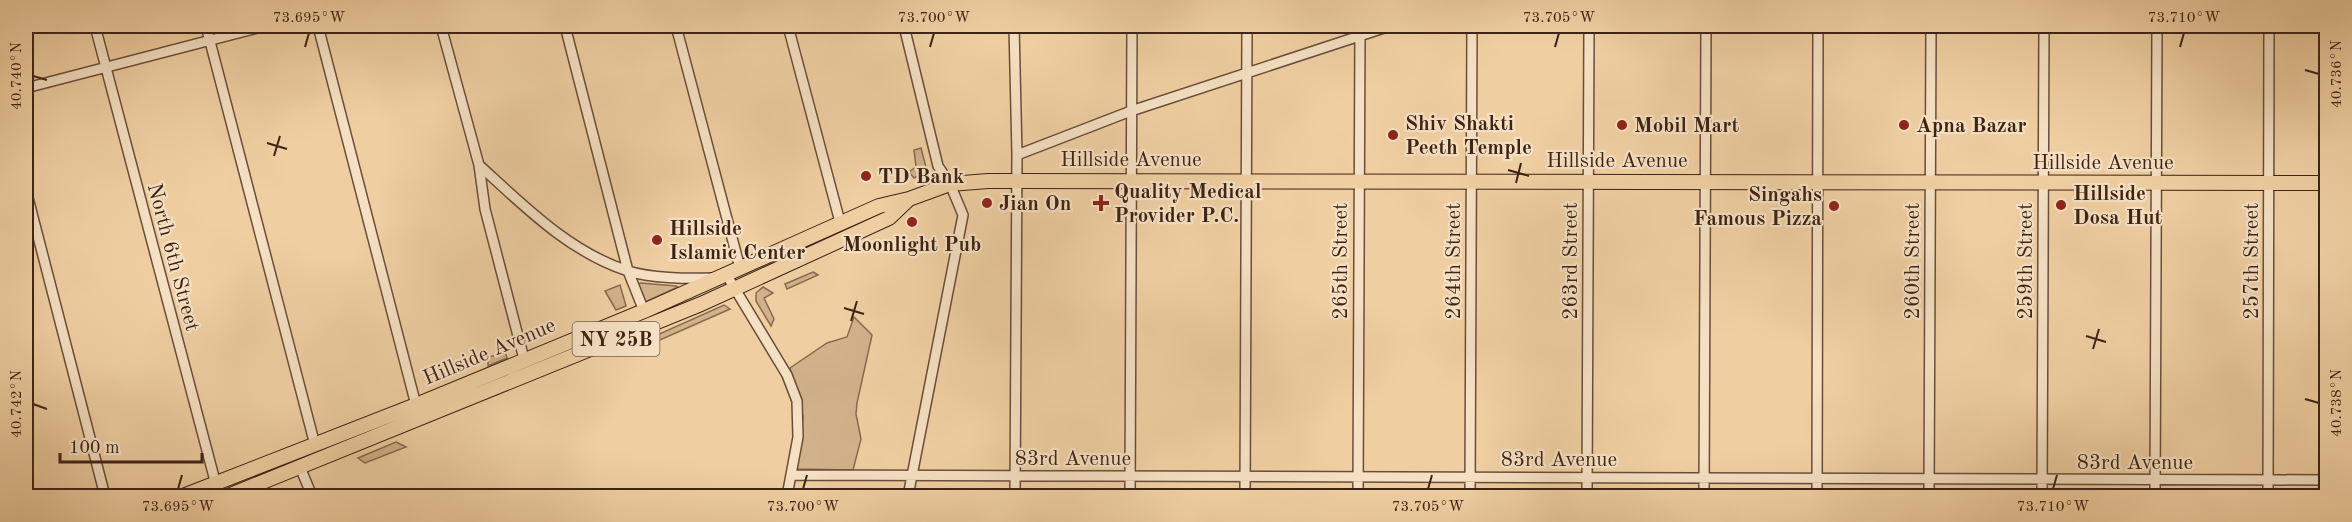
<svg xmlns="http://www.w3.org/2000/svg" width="2352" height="522" font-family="'Old Standard TT',serif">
  <rect width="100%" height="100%" fill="#efcfa2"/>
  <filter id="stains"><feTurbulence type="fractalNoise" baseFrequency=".00333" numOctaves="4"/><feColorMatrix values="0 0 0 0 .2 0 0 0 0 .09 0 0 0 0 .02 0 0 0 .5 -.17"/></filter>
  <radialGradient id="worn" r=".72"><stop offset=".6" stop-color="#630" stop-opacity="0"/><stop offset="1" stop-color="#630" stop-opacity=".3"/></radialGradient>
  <path fill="#d1b28a" stroke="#886a4f" stroke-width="1.5" d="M921,148l6,23 -13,7 -5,-6 7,-5 -2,-17z
    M813,272l5,3 -31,14 -2,-5z
    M641,283l35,3 2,1 -33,15 -3,-3 -4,-15z
    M620,285l6,21 -10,4 -11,-19z
    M763,287l10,6 -9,5 10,21 -3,7 -15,-25v-8z
    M724,305l6,4 -104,46 2,-7z
    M854,317l18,18 -15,68 -1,11 5,25 -8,31 -56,-1 6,-53 -13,-48 37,-25 20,-6z
    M504,348l3,10 -19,8v-9l9,-2 2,-6z
    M396,442l10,5 -41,16 -7,-5z"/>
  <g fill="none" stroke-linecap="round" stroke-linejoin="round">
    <defs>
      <path id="street" d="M95,26l124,470
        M206,26l109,419
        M318,26l99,383
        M441,26l38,139 6,44 39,150
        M565,26l63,245 16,40
        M676,26l64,242
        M788,26l52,196
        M904,26l34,140 12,18 13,31 -55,281
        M1014,26l3,129 -2,341
        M26,88l239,-62
        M1017,155l114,-44 259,-85
        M479,165c44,40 90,87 149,106 22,7 59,8 83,7
        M26,190l79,306
        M726,274l61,101 10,26 1,36 -11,59
        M300,467l12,29
        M792,475l1534,5
        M1130,496l2,-470
        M1245,496l2,-470
        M1358,496l2,-470
        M1470,496l2,-470
        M1587,496l2,-470
        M1704,496l2,-470
        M1817,496l1,-470
        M1929,496l2,-470
        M2042,496l2,-470
        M2155,496l2,-470
        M2268,496l1,-470"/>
      <path id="primary" d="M183,496l233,-91 228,-94 235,-105 30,-7 41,-15 38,-3 1338,2
        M228,496l473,-192 188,-86 19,-18"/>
    </defs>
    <use href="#street" stroke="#6a4e38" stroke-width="12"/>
    <use href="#primary" stroke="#3e2314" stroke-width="16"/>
    <use href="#street" stroke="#f5e0c3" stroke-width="9"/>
    <use href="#primary" stroke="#efcfa2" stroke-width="14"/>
  </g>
  <path fill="none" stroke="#3e2314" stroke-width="2" d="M305,47l4,-14M930,47l4,-14M1555,47l4,-14M2180,47l4,-14M2305,70l14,4M33,76l14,4M267,143l20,6M274,156l6,-20M1508,170l21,6M1516,183l5,-20M844,308l20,6M851,321l6,-20M2086,336l20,6M2093,349l6,-20M2305,399l14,4M33,404l14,5M178,489l4,-14M803,489l4,-14M1428,489l4,-14M2053,489l4,-14"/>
  <g fill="#8f2418" stroke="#f5e0c3" stroke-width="2">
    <circle cx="1622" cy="125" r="6"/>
    <circle cx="1904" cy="125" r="6"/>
    <circle cx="1393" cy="135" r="6"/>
    <circle cx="866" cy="176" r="6"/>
    <circle cx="987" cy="203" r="6"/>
    <path d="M1098 194h6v6h6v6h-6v6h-6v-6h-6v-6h6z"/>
    <circle cx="2061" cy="205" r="6"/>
    <circle cx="1834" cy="206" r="6"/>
    <circle cx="912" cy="222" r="6"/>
    <circle cx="657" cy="240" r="6"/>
  </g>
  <g text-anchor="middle" stroke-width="4.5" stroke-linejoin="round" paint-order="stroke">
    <rect fill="#f5e0c3" stroke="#755c48" stroke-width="1.5" x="572.5" y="322" width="87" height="34" rx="4.5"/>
    <g font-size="20" font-weight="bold" fill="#3e2314">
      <text x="616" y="346">NY 25B</text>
    </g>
    <g font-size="21" font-weight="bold" fill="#3e2314" stroke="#f5e0c3" text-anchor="start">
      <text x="1405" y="130">Shiv Shakti<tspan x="1405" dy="24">Peeth Temple</tspan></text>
      <text x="1634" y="132">Mobil Mart</text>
      <text x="1916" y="132">Apna Bazar</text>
      <text x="878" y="183">TD Bank</text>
      <text x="1114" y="198">Quality Medical<tspan x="1114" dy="24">Provider P.C.</tspan></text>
      <text x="2073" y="200">Hillside<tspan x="2073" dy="24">Dosa Hut</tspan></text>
      <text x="1822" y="201" text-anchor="end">Singahs<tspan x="1822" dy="24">Famous Pizza</tspan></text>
      <text x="999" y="210">Jian On</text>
      <text x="669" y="235">Hillside<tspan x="669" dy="24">Islamic Center</tspan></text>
      <text x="912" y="251" text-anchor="middle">Moonlight Pub</text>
    </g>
    <g font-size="21" fill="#3e2314" stroke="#f5e0c3">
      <text x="1131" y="166">Hillside Avenue</text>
      <text x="1617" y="167">Hillside Avenue</text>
      <text x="2103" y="169">Hillside Avenue</text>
      <text transform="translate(174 257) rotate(75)" y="7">North 6th Street</text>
      <text transform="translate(1340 261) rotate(-90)" y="7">265th Street</text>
      <text transform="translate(1453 261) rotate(-90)" y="7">264th Street</text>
      <text transform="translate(1570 261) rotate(-90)" y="7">263rd Street</text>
      <text transform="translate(1912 261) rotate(-90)" y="7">260th Street</text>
      <text transform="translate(2025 261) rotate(-90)" y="7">259th Street</text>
      <text transform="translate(2251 261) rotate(-90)" y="7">257th Street</text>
      <text transform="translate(489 351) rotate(-23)" y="7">Hillside Avenue</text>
      <text x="1073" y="465">83rd Avenue</text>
      <text x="1559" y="466">83rd Avenue</text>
      <text x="2135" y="469">83rd Avenue</text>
    </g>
  </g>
  <rect width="2352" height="522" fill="none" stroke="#efcfa2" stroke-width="66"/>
  <path d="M60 453v9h142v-9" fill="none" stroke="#3e2314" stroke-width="3"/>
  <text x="69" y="453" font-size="18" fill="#3e2314" stroke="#f5e0c3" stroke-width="4.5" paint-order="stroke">100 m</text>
  <rect x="33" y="33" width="2286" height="456" fill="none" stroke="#3e2314" stroke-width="2"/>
  <g font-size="15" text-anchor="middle" fill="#3e2314">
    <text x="309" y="22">73.695°W</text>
    <text x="934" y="22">73.700°W</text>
    <text x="1559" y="22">73.705°W</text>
    <text x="2184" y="22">73.710°W</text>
    <text transform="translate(2336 74) rotate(-90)" y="5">40.736°N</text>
    <text transform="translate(16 76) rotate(-90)" y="5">40.740°N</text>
    <text transform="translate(2336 403) rotate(-90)" y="5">40.738°N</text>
    <text transform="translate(16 404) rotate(-90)" y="5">40.742°N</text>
    <text x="178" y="511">73.695°W</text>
    <text x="803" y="511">73.700°W</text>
    <text x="1428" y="511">73.705°W</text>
    <text x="2053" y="511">73.710°W</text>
  </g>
  <rect width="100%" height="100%" filter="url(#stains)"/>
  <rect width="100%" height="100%" fill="url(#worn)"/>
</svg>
